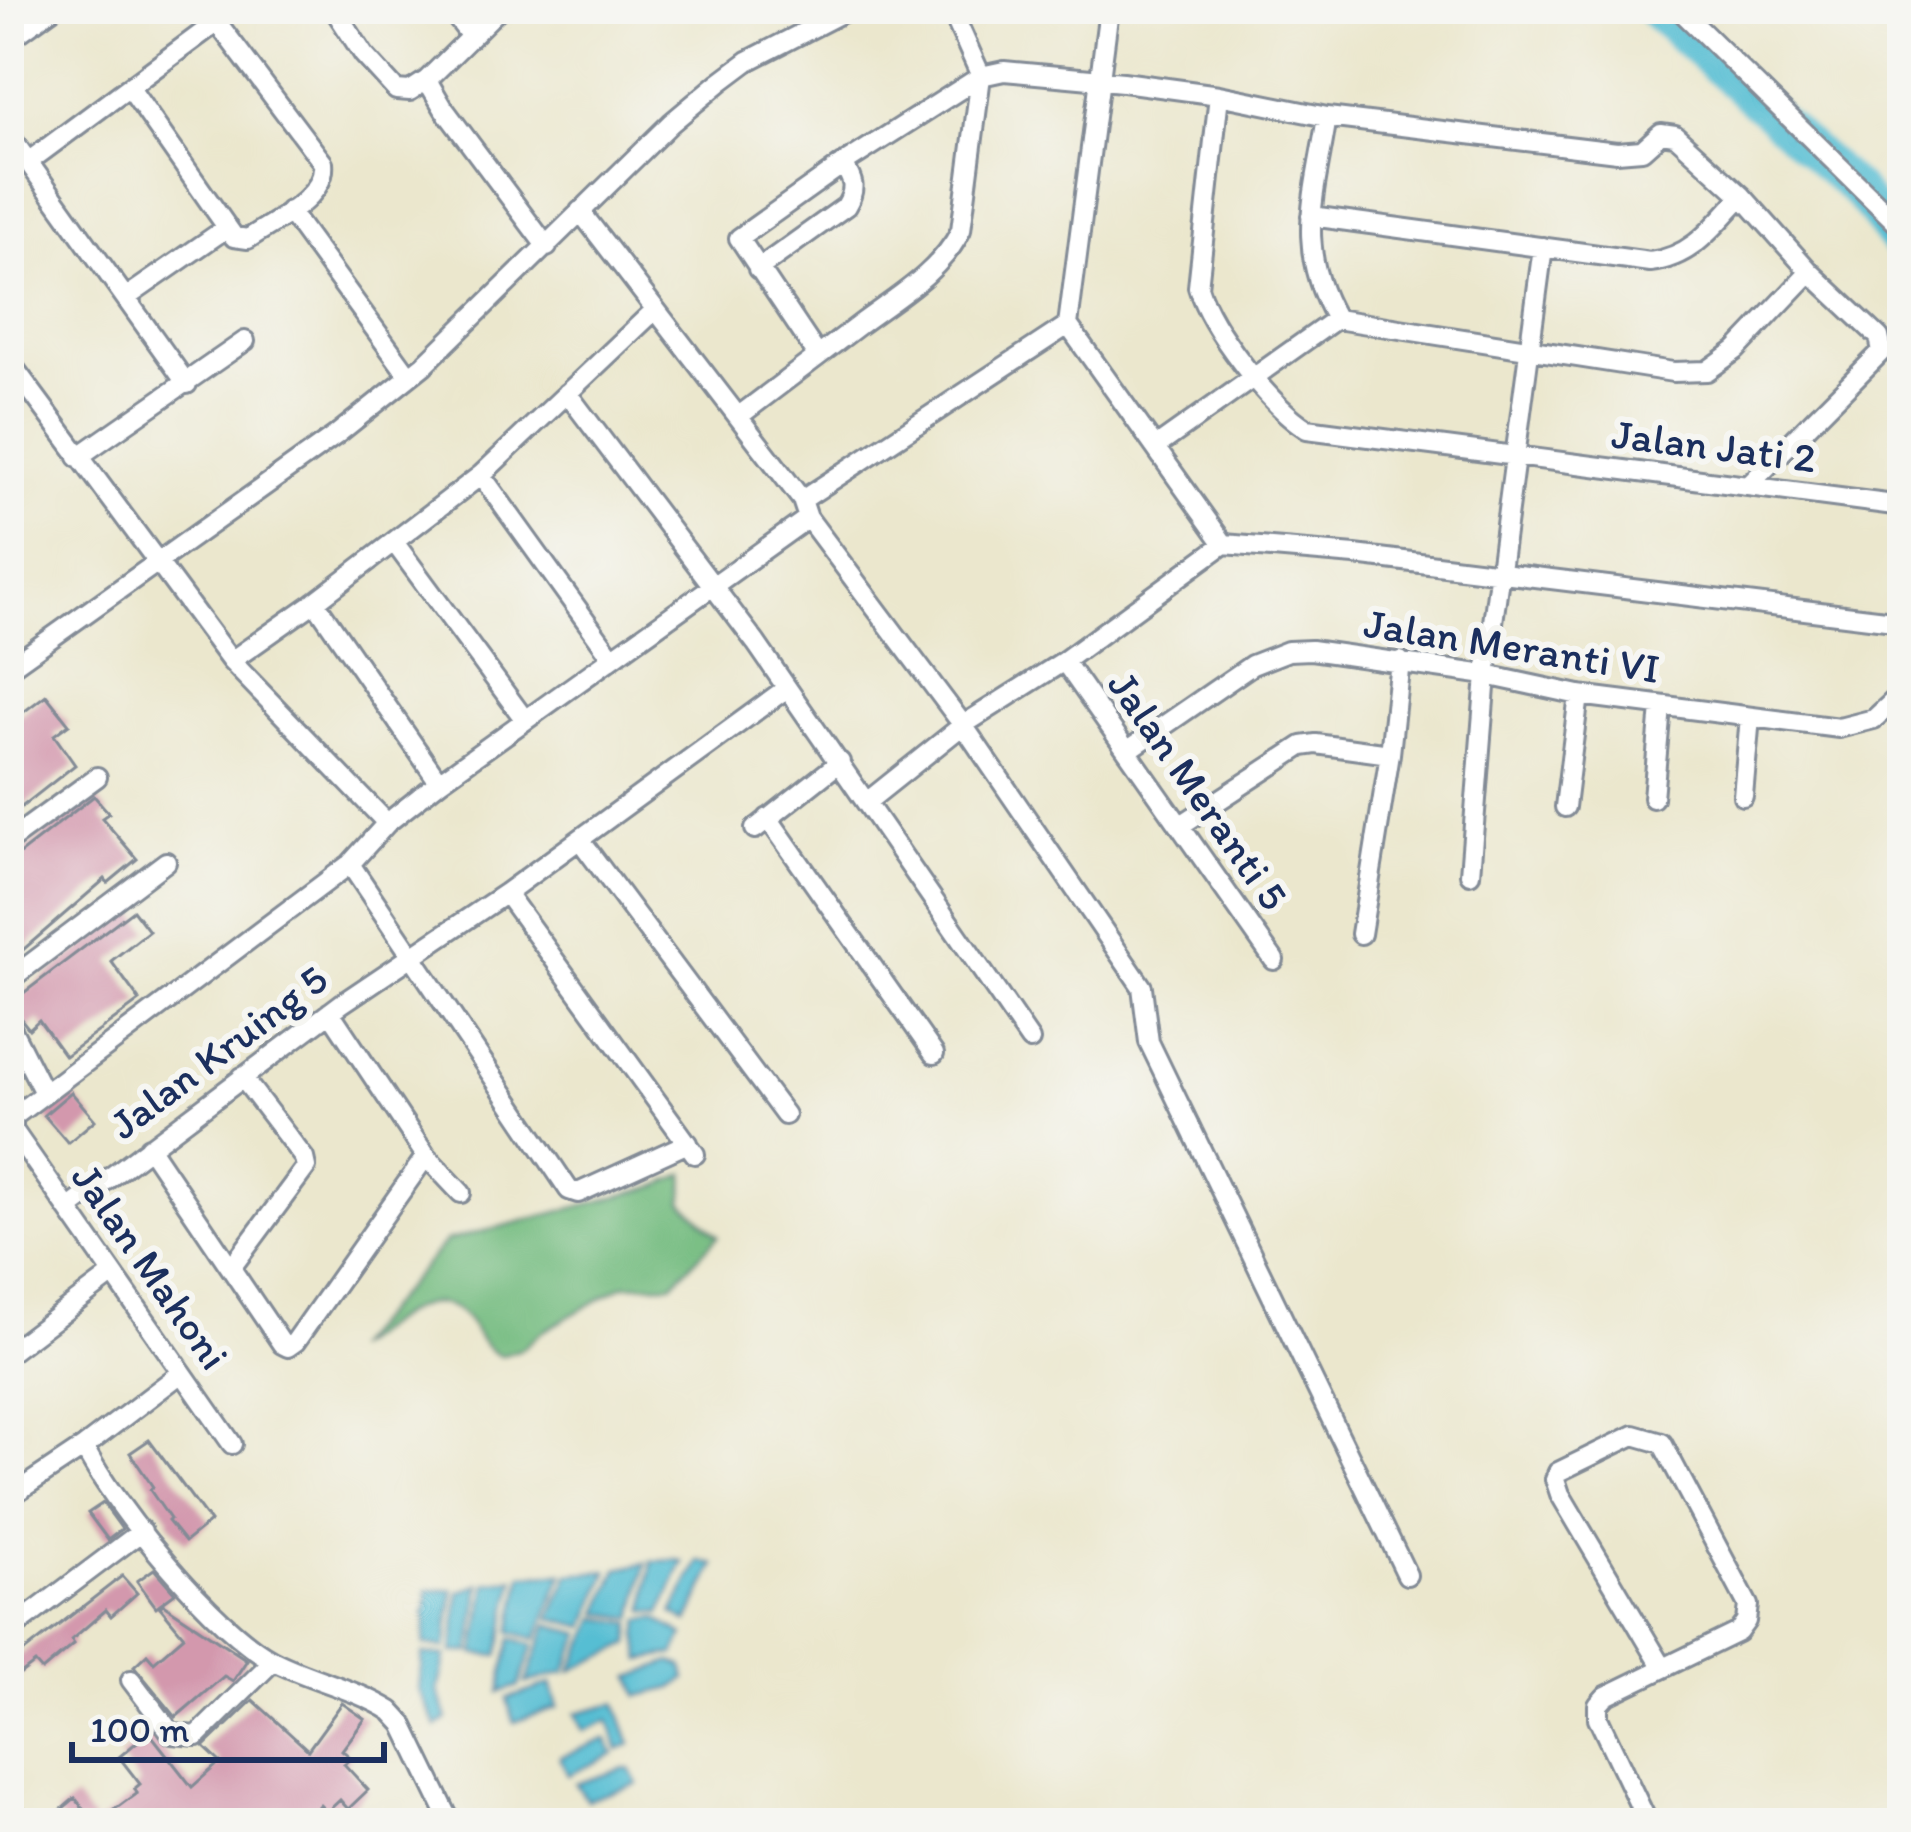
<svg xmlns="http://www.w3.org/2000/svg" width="1911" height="1832" font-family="Itim,sans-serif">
  <rect width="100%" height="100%" fill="#f6f6f2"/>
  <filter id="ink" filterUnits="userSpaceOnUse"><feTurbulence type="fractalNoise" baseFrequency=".00833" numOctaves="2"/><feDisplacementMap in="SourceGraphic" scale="24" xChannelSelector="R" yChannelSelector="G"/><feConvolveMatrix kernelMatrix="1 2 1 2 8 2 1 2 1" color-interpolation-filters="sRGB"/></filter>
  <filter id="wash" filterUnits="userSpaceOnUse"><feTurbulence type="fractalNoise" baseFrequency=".004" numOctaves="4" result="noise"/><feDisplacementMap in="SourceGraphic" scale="48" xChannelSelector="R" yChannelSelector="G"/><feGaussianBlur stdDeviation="2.7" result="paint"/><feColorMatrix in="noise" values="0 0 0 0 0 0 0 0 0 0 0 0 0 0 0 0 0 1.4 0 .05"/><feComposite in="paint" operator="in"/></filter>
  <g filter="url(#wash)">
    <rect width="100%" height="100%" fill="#ebe7cd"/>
    <path fill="#75bc80" stroke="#48766f" stroke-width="3" d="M685,1174l-2,28 35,34 -46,48 -48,1 -84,48 -18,16 -22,7c-27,-15 -20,-25 -39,-42 -34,-32 -80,18 -110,35l95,-108 212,-55z"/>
    <path fill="#56bed3" stroke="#387698" stroke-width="3" d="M676,1560l7,2 -22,51 -16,-2 7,-50z
      M699,1561l16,4 -27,57 -15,-9z
      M646,1563l-12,55 -35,-5 19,-44z
      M608,1571l-22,56 -36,-9 20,-44z
      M563,1574l-26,65 -26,-7 12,-57z
      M515,1579l-16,77 -24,-2 12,-71z
      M480,1584l-9,68h-18l6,-60z
      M428,1590h25l-7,58 -22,-3z
      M597,1618l35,5 -2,21 -59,27z
      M656,1618l28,17 -9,19 -33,6 -4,-25 3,-15z
      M548,1624l34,10 -17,38 -39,11z
      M511,1638l23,7 -15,41 -19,6z
      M423,1654l23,2 -8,34 9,29 -10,8 -18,-37z
      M671,1662l12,4 3,13 -13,9 -34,8 -7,-19z
      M551,1684l7,23 -44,15 -7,-23z
      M616,1703l15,41 -12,6 -10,-30 -25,11 -8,-18z
      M606,1739l8,15 -46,21 -8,-18z
      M625,1768l5,1 8,15 -51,16 -11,-16z"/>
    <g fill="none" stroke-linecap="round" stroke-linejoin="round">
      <path stroke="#56bed3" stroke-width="36" d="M1653,9l205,183 44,54"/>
    </g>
    <g id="blocks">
      <path fill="#d398ad" d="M46,695l23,29 -15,11 21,30 -66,52v-94z
        M94,796l15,17 -7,5 35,41 -29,24 -3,-4 -96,83v-100z
        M133,910l16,21 -38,30 29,40 -75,55 -26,-36 -10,9 -20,-25z
        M71,1092l24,28 -27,23 -24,-28z
        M149,1440l61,82 -25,20 -17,-21 2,-2 -20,-29 3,-3 -23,-34z
        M103,1503l19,26 -14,11 -20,-27z
        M154,1569l21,24 -19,14 -19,-26z
        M122,1576l15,17 -26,23 -5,-6 -35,30 3,4 -32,27 -7,-8 -26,20v-39l10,12z
        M163,1604l84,56 -14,21 -9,-5 -48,41 -42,-51 13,-12 7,8 30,-26 -24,-29z
        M253,1700l55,50 34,-47 23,16 -23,31 9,8 -7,6 24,26 -20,19 -8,-9 -13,12 -7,-7 -18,18h-206l41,-30 -3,-4 6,-5 -21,-27 30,-25 43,55 28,-25 -16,-15z
        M75,1798l20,25h-31l-8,-9z"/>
    </g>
  </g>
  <g filter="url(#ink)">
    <use href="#blocks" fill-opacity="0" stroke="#838b96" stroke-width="3"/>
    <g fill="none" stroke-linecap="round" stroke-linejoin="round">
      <defs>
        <path id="minor" d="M334,9l30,46 32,35 14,1 17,-11 17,29 103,138
          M450,9l20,26
          M951,9l30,67 23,-5 119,11 96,13 108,22 290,35 25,-2 19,-17 14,2 67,61 68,76 69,65 3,14 -131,132
          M1109,9l-41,316 156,219
          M1679,9l223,219
          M9,40l43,-31
          M427,80l72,-71
          M129,87l105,150 14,2c26,-18 79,-41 75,-76l-116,-154
          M1219,95l-21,192c12,41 72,119 109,142l595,77
          M1327,117c-12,78 -33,130 9,202
          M9,135l178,249
          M28,162l189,-140
          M289,211l120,165
          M580,211l222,289 6,18 155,207 101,-64 160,-117 131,11 547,67
          M1311,216l339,46c43,-5 64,-36 92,-66
          M758,269l88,-63c11,-18 7,-26 -3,-42
          M127,297l98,-68
          M9,361l222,300 156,162
          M567,393l189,250 274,397
          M739,416c40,-30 80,-61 120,-91 36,-27 82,-53 102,-95l20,-154 -138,88 -104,74 79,118
          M1157,446l179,-127 337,53 34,-1 29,-21 74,-78
          M78,457l167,-116
          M481,475l131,182
          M802,500l266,-175
          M394,542l131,178
          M315,602l124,180
          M231,661l84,-59 166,-127 174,-165
          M1064,661l210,299
          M9,668l327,-233 88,-70 247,-242 49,-41 28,-21 101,-52
          M1127,751l125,-86 36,-14 23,-1 175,25 93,20 260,33 35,-9 28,-26
          M1743,796l7,-79
          M1653,798l8,-91
          M868,801l95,-76 179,262 7,55 258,533
          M1565,807l14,-112
          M768,818l166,236
          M1181,825l121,-79 14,-2 74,10
          M755,829l85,-67
          M580,840l205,275
          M9,841l88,-64
          M1470,874l16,-199 57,-428
          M506,893l189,261
          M1361,934l29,-180 10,-93
          M9,980l157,-118
          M330,1012l96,144 35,37
          M9,1024l35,69
          M688,1143l-110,50 -9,-3 -219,-326 37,-41 52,-41 369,-264
          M149,1147l133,197 6,3 7,-5 131,-186
          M68,1209l273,-205 165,-111 281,-205
          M231,1268l75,-101 -2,-9 -62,-81
          M9,1353l103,-78
          M232,1444l-219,-314v-13l337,-253
          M84,1447c30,60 130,182 188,213 38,20 82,28 119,51l12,13 48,99
          M9,1497l75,-50 96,-73
          M9,1631l133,-100
          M131,1680l41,54 25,2 76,-75
          M9,1813l5,-3
          M1648,1823l-50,-105v-13l8,-9 132,-64 8,-11 2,-16 -86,-162 -28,-8 -76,37 -3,7 5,15 103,174
          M1892,1823l10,-3"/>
      </defs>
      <use href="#minor" stroke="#838b96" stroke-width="24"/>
      <use href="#minor" stroke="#fff" stroke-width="18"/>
    </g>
  </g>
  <g text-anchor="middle" stroke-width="12" stroke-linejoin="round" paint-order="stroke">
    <g font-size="42" fill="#1b2f5e" stroke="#f6f6f2">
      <text transform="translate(1714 445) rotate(7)" y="15">Jalan Jati 2</text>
      <text transform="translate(1512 645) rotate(9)" y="15">Jalan Meranti VI</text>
      <text transform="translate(1199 790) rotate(55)" y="15">Jalan Meranti 5</text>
      <text transform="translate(218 1051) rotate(-37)" y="15">Jalan Kruing 5</text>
      <text transform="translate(151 1266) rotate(55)" y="15">Jalan Mahoni</text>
    </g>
  </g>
  <rect width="1911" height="1832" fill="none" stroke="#f6f6f2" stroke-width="48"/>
  <path d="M72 1742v18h312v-18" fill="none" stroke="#1b2f5e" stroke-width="6"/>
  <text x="90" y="1742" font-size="36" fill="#1b2f5e" stroke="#f6f6f2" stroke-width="9" paint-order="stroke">100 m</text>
</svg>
